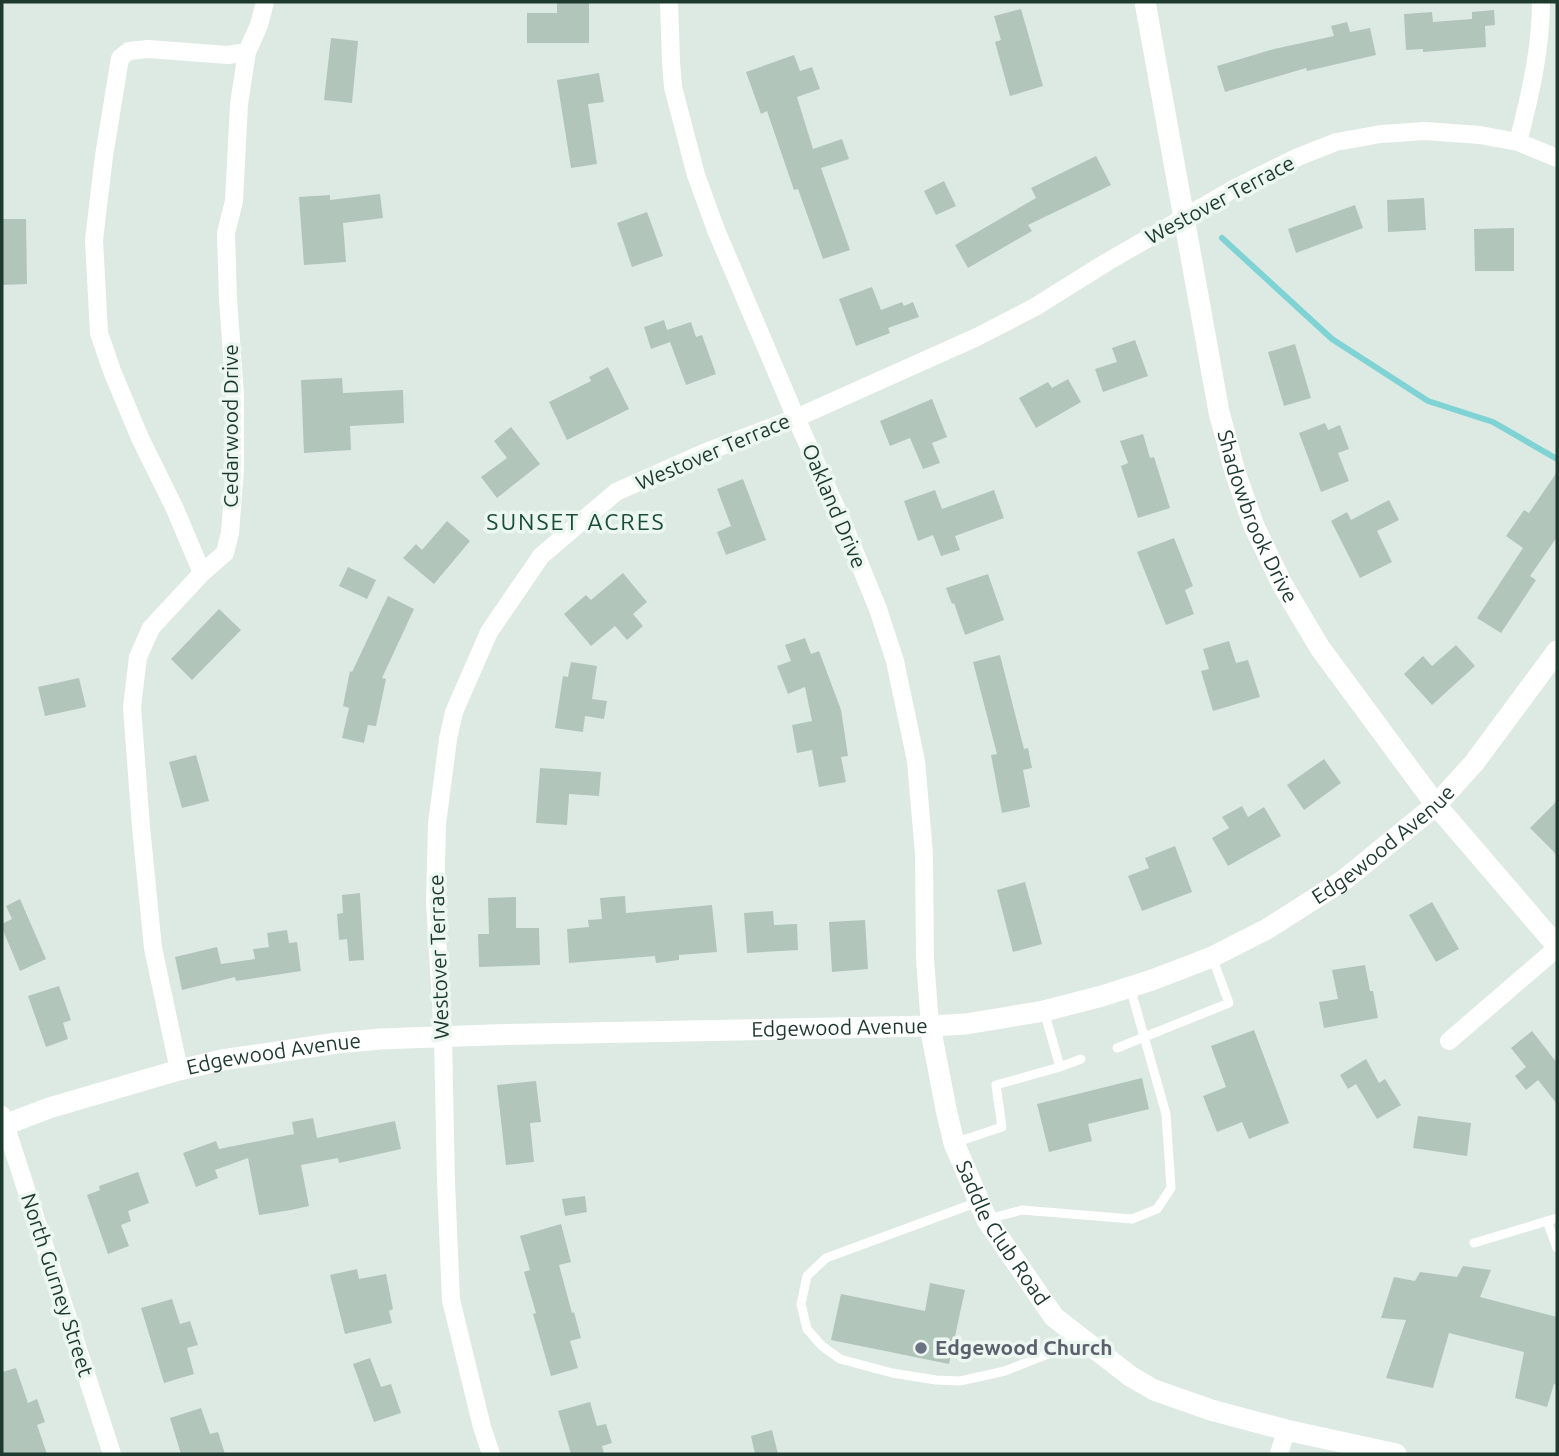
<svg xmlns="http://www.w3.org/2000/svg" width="1559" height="1456" font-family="Ubuntu,sans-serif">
  <rect width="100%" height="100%" fill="#ddeae3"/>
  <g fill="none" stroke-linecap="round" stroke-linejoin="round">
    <path stroke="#80d3d4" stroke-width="6" d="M1222,238l110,101 96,62 65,21 64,37"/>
  </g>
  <path fill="#b2c5bb" d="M557,2h32v41h-62v-30h30z
    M1021,9l22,77 -33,10 -15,-54 6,-2 -7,-24z
    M1494,10l1,15 -10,1 1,21 -63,5v-3l-17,1 -2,-36 28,-2 1,10 39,-3v-7z
    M1347,22l3,10 20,-4 6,27 -69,16 -1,-3 -81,24 -8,-26 57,-17 60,-13 -3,-10z
    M331,38l27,3 -6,62 -28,-3z
    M794,55l6,16 12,-4 8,22 -23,8 16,52 29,-10 7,20 -28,9 29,82 -27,9 -25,-70 -4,1 -27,-79 -6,3 -15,-42z
    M599,73l5,29 -16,2 9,60 -26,4 -14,-88z
    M1096,156l15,29 -83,40 4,6 -64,37 -13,-23 81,-47 -5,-10z
    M944,181l12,25 -20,9 -12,-24z
    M380,194l3,24 -40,5 3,39 -42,3 -5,-68 31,-2v5z
    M1424,198l2,32 -38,2 -1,-32z
    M1355,205l8,23 -67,25 -8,-24z
    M647,212l16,44 -31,11 -15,-44z
    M2,219h24l1,65 -25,1z
    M1514,228v43h-39l-1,-42z
    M872,287l9,23 21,-8 2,4 9,-4 6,15 -31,11 2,5 -34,13 -17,-47z
    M664,320l3,10 24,-8 5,15 6,-2 14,39 -30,11 -16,-43 -19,7 -7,-22z
    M1135,340l13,36 -45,16 -8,-23 22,-7 -5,-14z
    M1295,344l16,54 -27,8 -16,-54z
    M608,367l21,42 -62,31 -18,-38 42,-21 -2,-4z
    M342,378l1,15 60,-3 1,33 -54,3 1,24 -47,3 -3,-73z
    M1068,379l13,23 -45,26 -17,-30 29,-16 4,6z
    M932,399l15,38 -15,6 8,20 -17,6 -13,-31 -20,8 -10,-25z
    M1325,423l3,7 12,-5 9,24 -11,4 11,28 -28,11 -22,-59z
    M511,427l29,37 -43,34 -16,-21 26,-19 -13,-17z
    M1143,434l7,24 4,-1 16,51 -32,10 -17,-52 7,-3 -8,-22z
    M1557,472v65l-27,39 6,4 -35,53 -24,-15 46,-70 -17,-12 18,-26 5,3z
    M743,479l23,61 -40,15 -9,-23 14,-6 -14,-37z
    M935,490l7,19 52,-19 10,28 -49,18 5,14 -19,6 -8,-21 -15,6 -14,-40z
    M1389,500l10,20 -22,11 15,31 -32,16 -29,-57 16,-9 4,8z
    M447,521l23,20 -36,43 -31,-26 13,-14 6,6z
    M1174,538l19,48 -8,4 9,24 -28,11 -29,-73z
    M348,567l28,13 -9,19 -28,-13z
    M623,573l24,29 -14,12 10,12 -16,14 -12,-14 -24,20 -27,-32 22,-19 5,5z
    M988,574l16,46 -39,15 -11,-32 -2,1 -6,-16z
    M388,596l26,13 -32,69 4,1 -10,47 -8,-1 -4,18 -22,-5 7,-30 -6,-2 7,-35 2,1z
    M219,609l22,21 -49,50 -21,-21z
    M805,638l6,16 8,-3 22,59 7,46 -7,1 5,25 -27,5 -7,-37 -15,3 -5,-28 20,-4 -7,-34 -17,7 -11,-28 14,-5 -6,-16z
    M1229,641l7,22 12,-3 12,37 -47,14 -12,-40 8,-2 -6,-20z
    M1456,645l19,21 -43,39 -28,-31 19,-18 9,10z
    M1000,655l24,94 4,-1 4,20 -9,2 7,37 -28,6 -11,-58 6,-1 -24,-92z
    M571,662l26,4 -5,33 15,2 -3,18 -19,-3 -2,16 -28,-4 8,-52 5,1z
    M79,678l7,29 -41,9 -7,-29z
    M196,755l13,46 -27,7 -13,-46z
    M1324,759l17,24 -37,27 -17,-25z
    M540,768l61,4 -2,24 -30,-2 -2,31 -31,-2z
    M1557,801v54l-27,-27z
    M1242,806l6,11 16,-10 17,29 -53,30 -16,-28 17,-10 -7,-11z
    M1175,846l17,46 -50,19 -14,-35 21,-8 -4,-10z
    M1025,882l17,62 -29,8 -16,-62z
    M360,893l4,67 -15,1 -2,-22 -8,1 -2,-26 6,-1 -1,-18z
    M625,896l1,17 86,-8 5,47 -38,3v5l-23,3 -1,-7 -86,7 -2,-34 22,-2 -1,-7 14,-1 -2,-21z
    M516,897v31h23l1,37 -61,2 -1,-33h11l-1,-36z
    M20,899l26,60 -26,12 -18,-43v-4l10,-5 -6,-13z
    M1432,902l27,47 -23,13 -27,-47z
    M773,911l1,14 23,-1 1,26 -51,3 -3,-40z
    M865,920l3,49 -36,3 -3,-50z
    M287,930l2,13 8,-1 4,29 -65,10 -1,-4 -53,13 -7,-33 42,-10 4,17 34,-5 -2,-10 16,-2 -2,-14z
    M1365,965l5,26h3l5,27 -54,10 -5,-26 19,-3 -6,-29z
    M59,986l12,34 -8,3 5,16 -22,8 -18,-51z
    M1254,1030l35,93 -40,16 -7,-17 -25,10 -14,-36 23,-9 -15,-41z
    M1532,1031l25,32v41l-19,-24 -12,10 -11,-14 11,-9 -15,-19z
    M1366,1059l13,24 6,-4 16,26 -24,14 -21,-35 -8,5 -8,-14z
    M1142,1078l7,31 -61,15 4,17 -43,11 -12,-48z
    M536,1081l5,41 -11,1 4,39 -28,3 -9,-80z
    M1418,1116l53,7 -4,33 -54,-8z
    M313,1118l4,20 78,-17 6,28 -62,14 -1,-5 -37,7 8,41 -18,4 -32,5 -11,-57 -33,12 3,8 -22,9 -13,-34 33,-12 3,8 75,-15 -2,-12z
    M138,1172l11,31 -21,8 3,10 -10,4 8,21 -21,8 -21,-59 13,-5 -1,-4z
    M585,1196l2,16 -22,4 -3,-17z
    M561,1224l10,38 -12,3 13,48 2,-1 7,26 -11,3 8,27 -27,8 -18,-62 3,-1 -12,-41 6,-2 -10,-34z
    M1463,1266l28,4 -11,27 77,20v68l-3,-1 -7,23 -32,-9 9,-46 -75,-19 -16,55 -47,-10 20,-58 -25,-2 13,-41 21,4 5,-9 37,5z
    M357,1269l2,10 27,-5 7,35 -4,2 3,12 -47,11 -15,-59z
    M930,1283l35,7 -16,74 -118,-24 10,-46 84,17z
    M172,1299l8,25 10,-3 8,24 -11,3 7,26 -30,9 -23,-75z
    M370,1358l11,29 10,-3 10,29 -27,9 -21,-58z
    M16,1368l12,35 9,-4 8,23 -8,3 10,29h-45v-82z
    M590,1402l7,24 9,-2 6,19 -10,3 2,8h-33l-13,-43z
    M201,1408l9,26 8,-2 7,22h-44l-11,-36z
    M772,1430l6,24h-23l-4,-18z"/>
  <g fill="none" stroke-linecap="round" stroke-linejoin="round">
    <path stroke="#fff" stroke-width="9" d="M1117,1048l112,-45 -17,-46
      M1060,1067l21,-8
      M954,1143l48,-16 -6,-42 64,-18 -16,-56
      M978,1202l-152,56 -19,18 -6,28 6,25 15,17 18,13 52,14 44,7 24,1 45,-10 43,-17 29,-18
      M1557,1218l-10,3 10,27
      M988,1219l34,-9 110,9 25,-10 14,-21 -5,-74 -36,-127
      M1474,1243l73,-22"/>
    <path stroke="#fff" stroke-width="18" d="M669,2l2,60 2,25 23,88 20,55 80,188 46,103 36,88 17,52 21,100 8,93 1,105 5,67
      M1518,142c12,-46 23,-93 23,-140
      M202,573l-27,-64 -35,-71 -28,-67 -13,-38 -5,-93 10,-84 16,-98 9,-7 19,-2 80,6 19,-3
      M1449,1041l108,-93
      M179,1070l-26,-122 -12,-121 -9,-120 6,-50 13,-29 51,-55 23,-20 5,-20 5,-64v-73l-7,-97 -2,-66 8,-32 5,-97 8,-52 12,-27 6,-23
      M2,1115l110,339
      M491,1454l-9,-27 -31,-127 -5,-118 -3,-145 -8,-135 2,-78 11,-85 6,-27 35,-80 52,-76 75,-64 90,-40 90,-34 181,-81 58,-30 72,-45 130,-75 61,-30 38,-15 45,-8 44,-3 55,4 38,7 39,16
      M1279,1454l7,-24"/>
    <g stroke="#fff" stroke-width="21">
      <path id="s1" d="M1145,2l74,410 16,60 19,54 28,58 38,64 116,157 121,141"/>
      <path id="s2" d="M930,1026l16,83 8,34 33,77 67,97 76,59 24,14 57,20 75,20 110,24"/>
      <path id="s3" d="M2,1126l47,-18 130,-38 43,-10 115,-17 43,-4 109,-4 441,-9 36,-2 78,-13 58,-15 50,-16 60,-23 55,-28 77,-49 92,-75 38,-42 83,-112"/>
    </g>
  </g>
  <circle fill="#6b7280" stroke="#edf7f1" stroke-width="2.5" cx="921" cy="1348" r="7"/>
  <g text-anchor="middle" stroke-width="7" stroke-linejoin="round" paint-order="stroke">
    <g font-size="21" fill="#1e3a2f" stroke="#edf7f1">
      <text transform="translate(1220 200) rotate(-28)" y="7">Westover Terrace</text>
      <text transform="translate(231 426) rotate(-90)" y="7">Cedarwood Drive</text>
      <text transform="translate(713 452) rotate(-23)" y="7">Westover Terrace</text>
      <text transform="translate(834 506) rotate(67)" y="7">Oakland Drive</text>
      <text dy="7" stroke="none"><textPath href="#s1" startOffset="528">Shadowbrook Drive</textPath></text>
      <text dy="7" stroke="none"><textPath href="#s3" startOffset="1437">Edgewood Avenue</textPath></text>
      <text transform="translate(439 957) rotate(-92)" y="7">Westover Terrace</text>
      <text dy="7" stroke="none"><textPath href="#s3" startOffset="849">Edgewood Avenue</textPath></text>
      <text dy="7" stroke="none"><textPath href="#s3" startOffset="282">Edgewood Avenue</textPath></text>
      <text dy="7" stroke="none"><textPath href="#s2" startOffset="222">Saddle Club Road</textPath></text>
      <text transform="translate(57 1285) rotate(72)" y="7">North Gurney Street</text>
    </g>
    <g font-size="21" font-weight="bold" fill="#5b616d" stroke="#edf7f1" text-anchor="start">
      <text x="935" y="1355">Edgewood Church</text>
    </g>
    <g font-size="23" letter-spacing="2" fill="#194d39" stroke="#edf7f1">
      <text x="576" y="530">SUNSET ACRES</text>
    </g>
  </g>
  <rect width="1559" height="1456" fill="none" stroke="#1e3a2f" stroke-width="7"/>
</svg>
